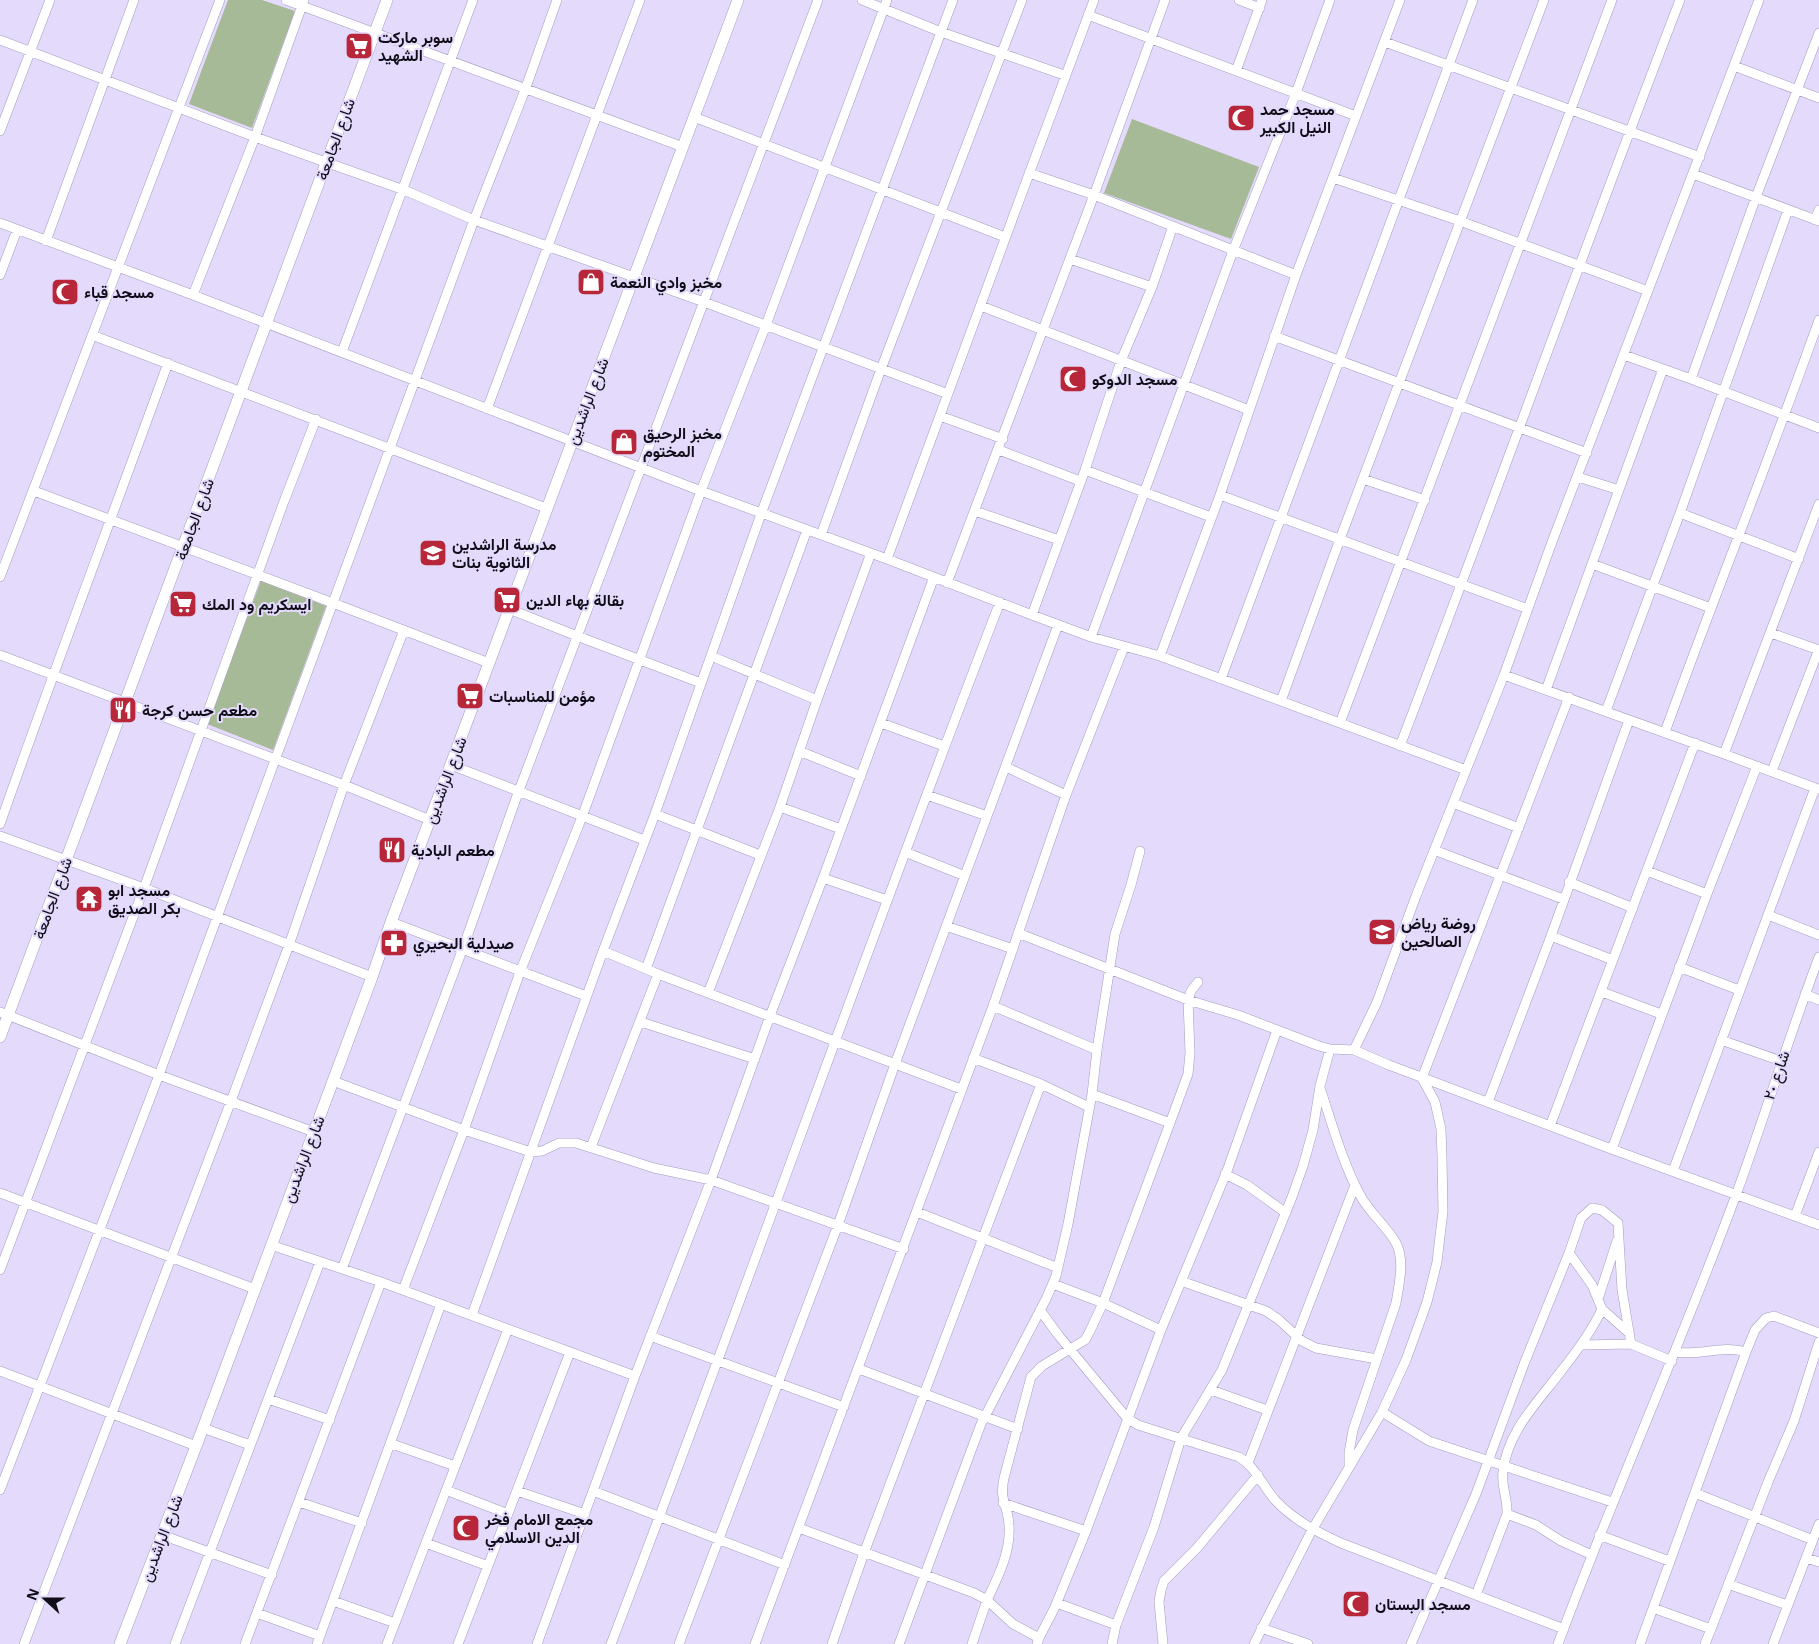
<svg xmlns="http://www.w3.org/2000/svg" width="1819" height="1644" font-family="'Noto Sans',Vazirmatn,sans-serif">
  <rect width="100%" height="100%" fill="#e3dafc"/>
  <path fill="#a7ba97" d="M228,0h34l33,11 -43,117 -63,-24z
    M1132,119l127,48 -28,72 -127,-46z
    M261,581l65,25 -53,144 -66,-26z"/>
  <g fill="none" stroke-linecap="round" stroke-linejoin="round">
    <defs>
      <path id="minor" d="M286,0l397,147
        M862,0l79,32 123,43
        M1239,0l21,8
        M1088,15l268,101
        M0,40l255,97 149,53 70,30 230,82 244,92
        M1385,42l315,115
        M1734,66l85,32
        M1236,71l26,-71
        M694,117l311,120
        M0,131l50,-131
        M1029,173l65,22 202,80
        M1693,174l126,47
        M1333,178l127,43 188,70
        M1815,220l4,-10
        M0,223l193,72 508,196 186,68 145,56 59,22 69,19 306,114
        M46,241l88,-241
        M1070,259l82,28
        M0,275l17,-45
        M193,295l62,-158 49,-137
        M981,306l268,104
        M92,335l454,173
        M1274,336l313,117
        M342,352l131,-352
        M1624,355l67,24 128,49
        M1691,379l65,-182 63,-164
        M487,409l153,-409
        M940,416l63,23
        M999,450l81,31
        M1085,470l126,47
        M1578,477l41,13
        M1363,479l62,21
        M34,491l299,112 156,60
        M1220,495l308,114
        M975,511l84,29
        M1680,513l119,46
        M821,535l60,-166 141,-369
        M887,559c69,-187 137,-373 207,-559
        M1592,564l119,44
        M0,577l220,-577
        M947,583l147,-388 71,-195
        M509,609l68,27 124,47
        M1032,615l53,-145 36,-109 31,-74 21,-61
        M1771,633l48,17
        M1091,637l142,-386 63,-158 34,-93
        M0,655l344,130 86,35
        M711,656l106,44
        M1160,656l60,-161 76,-220 104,-275
        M1504,675l220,79 94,35
        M1221,679l252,-679
        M1546,690l117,-321
        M1281,701l59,-162 204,-539
        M1606,711l74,-198 108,-303
        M881,723l63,23
        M1340,723c92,-240 181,-482 272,-723
        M1665,732c50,-138 105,-274 154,-412
        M1400,746c95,-248 184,-498 280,-746
        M799,751l62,25
        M1724,754l95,-250
        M451,765l193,75
        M1006,767l60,28
        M1772,771l47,-122
        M927,795l60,21
        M1453,803l66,25
        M780,807l61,22
        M655,814l105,41
        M0,824c54,-154 112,-307 168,-461
        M0,836l144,52 228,89
        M1434,850l129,49
        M905,852l60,24
        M1647,871l60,23
        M823,878l64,22
        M1569,882l64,26
        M1768,915l51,20
        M391,922l195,74
        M946,926l67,23
        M1018,933l170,67 50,15 81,31 11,3 24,1 35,15 217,82 213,78
        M1551,936l62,24
        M603,951l55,23 303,115
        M1679,967l60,23
        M646,969l161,-439
        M1602,992l59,22
        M708,993l72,-186 37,-107 54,-147
        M1805,994l14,6
        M993,1006l104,44
        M0,1012l159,63 155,57
        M641,1022l114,37
        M1721,1040l60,21
        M1354,1050l23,-48 39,-106 88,-221 48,-133 207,-542
        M973,1058l68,26 48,23
        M1422,1078l147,-381
        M333,1081l131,49 67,22 11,-1 17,-8h17l78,25 57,12 193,69
        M1320,1088c12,35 22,73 39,105 9,19 27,32 37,50 9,17 3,42 0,60l-43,127 -4,23v12
        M1092,1094l78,29 18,-49 2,-21 -2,-53 3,-9 7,-9
        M1488,1102l63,-166 78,-216
        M1550,1126l145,-383
        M591,1147l67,-173
        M1612,1149l95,-255 50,-128
        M1673,1171l142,-383
        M1225,1174l22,11 39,28
        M0,1193l255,96
        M917,1212l141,56
        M1795,1216l24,-64
        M271,1245l110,37 254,94
        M1569,1253l23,32 10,24 27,24
        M342,1269l121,-321 55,-155 300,-793
        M0,1270l144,-382 139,-384 33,-85
        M1181,1281l85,30 12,8 24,22 14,7 61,11
        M1053,1284l50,19 58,27 66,-159 50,-141
        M403,1290l61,-160 56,-158 62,-155 119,-326 65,-166 121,-325
        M1598,1299l19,-58
        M1040,1310l19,26 68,82 11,7 101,32c17,10 24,30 37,44 18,19 41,31 65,42l223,86
        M472,1315l131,-364 52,-137 106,-300 192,-514
        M650,1336l194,71
        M1581,1345l50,-1 41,17
        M1675,1352c24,4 48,-7 71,0l9,-22 11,-12 8,-2 45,17
        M859,1369l159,60
        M0,1371l196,75
        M1211,1390l56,20
        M268,1399l62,21
        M1382,1412l47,29 183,61
        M203,1428l47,17
        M392,1444l63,22
        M1248,1463l107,-278
        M0,1490l159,-415 315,-855 51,-130 32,-90
        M446,1490l62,24
        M517,1491l68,23
        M593,1491l192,74
        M1695,1493l118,47
        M299,1502l63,21
        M1003,1503l83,28
        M1507,1514l29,11 25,16 31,14
        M799,1528l175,65 13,7 -15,44
        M162,1535l110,40
        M1599,1535l70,26
        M426,1543l62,23
        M1806,1558l13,4
        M1728,1584l59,21
        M1476,1595l31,-81c1,-14 -6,-28 -4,-42 4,-41 36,-71 59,-102 15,-19 30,-39 40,-61
        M333,1601l62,22
        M1057,1603l59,22
        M1653,1608l58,21 57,-147 26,-61 25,-79
        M257,1613l63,23
        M1261,1628l47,16
        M1039,1638l16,-31 31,-76 75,-201
        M24,1644l207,-543 58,-156 55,-160 60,-155
        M175,1644l145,-382
        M245,1644l136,-362
        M317,1644l124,-340
        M387,1644l121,-315
        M458,1644l112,-292
        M537,1644l98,-268 76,-196 59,-164 53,-138 111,-301
        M611,1644c133,-346 255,-696 389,-1042
        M679,1644l159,-419 57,-161 163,-439
        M755,1644l238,-638 73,-211 58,-148
        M832,1644l32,-91 177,-469
        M899,1644l82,-220 65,-125 10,-23 12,-52 24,-130 5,-44 18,-116 16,-49 9,-34
        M1037,1644l2,-6 -26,-14 -26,-24c11,-23 24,-48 22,-75 -1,-20 -10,-24 -5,-47l27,-101 11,-11 43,-26 5,-9 13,-28 67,-180
        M1112,1644l4,-19 38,-98 27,-89 41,-68 70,-173 11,-31 10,-36 7,-44 10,-37
        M1163,1644l-4,-42 2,-12 3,-9 33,-33 61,-73
        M1254,1644l58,-114 70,-118 24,-52 21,-58 10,-40 3,-26 3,-24 -1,-55 -1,-28 -6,-27 -13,-24
        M1411,1644l65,-150 48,-130 45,-111 12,-35 11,-10 10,2 16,13 4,67 9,54
        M1558,1644c56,-151 122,-298 178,-449 29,-79 53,-159 83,-238
        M1640,1644l106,-292
        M1705,1644l6,-15
        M1773,1644l46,-120"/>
      <path id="tertiary" d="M0,1037l387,-1037
        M120,1644l83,-216 169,-451 19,-55c117,-307 232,-615 347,-922"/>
    </defs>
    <use href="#minor" stroke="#a49cbc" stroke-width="10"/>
    <use href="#tertiary" stroke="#a49cbc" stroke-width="12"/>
    <use href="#minor" stroke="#fff" stroke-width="9"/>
    <use href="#tertiary" stroke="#fff" stroke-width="11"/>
  </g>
  <defs>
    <symbol id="supermarket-square" viewBox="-11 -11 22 22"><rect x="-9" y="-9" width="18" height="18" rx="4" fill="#b72639" stroke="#e3dafc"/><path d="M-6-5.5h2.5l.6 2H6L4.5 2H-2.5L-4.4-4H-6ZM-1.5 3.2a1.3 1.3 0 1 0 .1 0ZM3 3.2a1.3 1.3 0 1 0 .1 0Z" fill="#fff"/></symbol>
    <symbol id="mosque-square" viewBox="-11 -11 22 22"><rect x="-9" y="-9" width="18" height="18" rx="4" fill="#b72639" stroke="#e3dafc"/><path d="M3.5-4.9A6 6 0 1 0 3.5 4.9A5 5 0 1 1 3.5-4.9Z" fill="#fff"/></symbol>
    <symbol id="shop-square" viewBox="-11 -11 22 22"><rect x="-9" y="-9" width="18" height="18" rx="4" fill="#b72639" stroke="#e3dafc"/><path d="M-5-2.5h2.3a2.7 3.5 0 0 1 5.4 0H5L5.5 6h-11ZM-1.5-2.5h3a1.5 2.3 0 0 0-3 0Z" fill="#fff"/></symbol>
    <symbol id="school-square" viewBox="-11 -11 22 22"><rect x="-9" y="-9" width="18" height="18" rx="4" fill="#b72639" stroke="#e3dafc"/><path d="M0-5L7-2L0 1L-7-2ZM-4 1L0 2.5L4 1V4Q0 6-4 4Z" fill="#fff"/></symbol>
    <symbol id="restaurant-square" viewBox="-11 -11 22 22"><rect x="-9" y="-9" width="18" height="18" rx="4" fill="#b72639" stroke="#e3dafc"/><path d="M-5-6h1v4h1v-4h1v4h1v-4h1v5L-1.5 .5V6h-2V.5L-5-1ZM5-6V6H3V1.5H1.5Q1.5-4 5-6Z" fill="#fff"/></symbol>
    <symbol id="temple-square" viewBox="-11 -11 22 22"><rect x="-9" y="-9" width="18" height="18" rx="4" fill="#b72639" stroke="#e3dafc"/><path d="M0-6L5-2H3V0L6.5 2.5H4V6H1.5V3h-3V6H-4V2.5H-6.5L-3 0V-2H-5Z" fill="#fff"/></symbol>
    <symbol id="pharmacy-square" viewBox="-11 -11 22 22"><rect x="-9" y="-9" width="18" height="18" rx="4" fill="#b72639" stroke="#e3dafc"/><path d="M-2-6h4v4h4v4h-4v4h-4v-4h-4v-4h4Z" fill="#fff"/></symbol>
  </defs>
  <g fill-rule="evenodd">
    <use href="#supermarket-square" x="343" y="30" width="32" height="32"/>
    <use href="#mosque-square" x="1225" y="102" width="32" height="32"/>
    <use href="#shop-square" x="575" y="266" width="32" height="32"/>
    <use href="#mosque-square" x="49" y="276" width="32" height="32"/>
    <use href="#mosque-square" x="1057" y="363" width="32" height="32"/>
    <use href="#shop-square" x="608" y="426" width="32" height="32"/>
    <use href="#school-square" x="417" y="537" width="32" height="32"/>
    <use href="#supermarket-square" x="491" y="584" width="32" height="32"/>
    <use href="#supermarket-square" x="167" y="588" width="32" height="32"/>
    <use href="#supermarket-square" x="454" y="680" width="32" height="32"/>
    <use href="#restaurant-square" x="107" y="694" width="32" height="32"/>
    <use href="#restaurant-square" x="376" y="834" width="32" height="32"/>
    <use href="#temple-square" x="73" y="883" width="32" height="32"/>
    <use href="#school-square" x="1366" y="916" width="32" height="32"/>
    <use href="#pharmacy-square" x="378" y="927" width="32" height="32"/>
    <use href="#mosque-square" x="450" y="1512" width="32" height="32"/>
    <use href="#mosque-square" x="1340" y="1588" width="32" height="32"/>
  </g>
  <g text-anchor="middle" stroke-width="4" stroke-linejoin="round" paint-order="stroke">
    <g font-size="16" font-weight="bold" fill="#100d18" stroke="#e3dafc" text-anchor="start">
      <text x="378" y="43">سوبر ماركت<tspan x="378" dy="18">الشهيد</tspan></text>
      <text x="1260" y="115">مسجد حمد<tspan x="1260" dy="18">النيل الكبير</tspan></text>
      <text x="610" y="288">مخبز وادي النعمة</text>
      <text x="84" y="298">مسجد قباء</text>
      <text x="1092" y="385">مسجد الدوكو</text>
      <text x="643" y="439">مخبز الرحيق<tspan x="643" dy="18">المختوم</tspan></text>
      <text x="452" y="550">مدرسة الراشدين<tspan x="452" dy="18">الثانوية بنات</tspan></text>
      <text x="526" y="606">بقالة بهاء الدين</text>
      <text x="202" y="610">ايسكريم ود المك</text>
      <text x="489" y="702">مؤمن للمناسبات</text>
      <text x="142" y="716">مطعم حسن كرجة</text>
      <text x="411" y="856">مطعم البادية</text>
      <text x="108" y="896">مسجد ابو<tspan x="108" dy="18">بكر الصديق</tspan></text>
      <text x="1401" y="929">روضة رياض<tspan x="1401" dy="18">الصالحين</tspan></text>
      <text x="413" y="949">صيدلية البحيري</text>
      <text x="485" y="1525">مجمع الامام فخر<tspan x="485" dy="18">الدين الاسلامي</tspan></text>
      <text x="1375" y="1610">مسجد البستان</text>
    </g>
    <g font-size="16" fill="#100d18" stroke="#e3dafc">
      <text transform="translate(335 139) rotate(-70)" y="6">شارع الجامعة</text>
      <text transform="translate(587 401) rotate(-69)" y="6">شارع الراشدين</text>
      <text transform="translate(194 519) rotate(-70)" y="6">شارع الجامعة</text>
      <text transform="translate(445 780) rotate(-69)" y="6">شارع الراشدين</text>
      <text transform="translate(52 898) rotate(-70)" y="6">شارع الجامعة</text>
      <text transform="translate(1776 1075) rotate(-71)" y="6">شارع ٢٠</text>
      <text transform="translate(303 1159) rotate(-69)" y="6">شارع الراشدين</text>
      <text transform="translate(161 1538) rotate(-69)" y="6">شارع الراشدين</text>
    </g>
  </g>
  <g transform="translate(45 1599) rotate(291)" stroke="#e3dafc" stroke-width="4" paint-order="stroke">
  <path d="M0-4L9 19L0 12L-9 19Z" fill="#100d18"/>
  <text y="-8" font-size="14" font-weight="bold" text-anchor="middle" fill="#100d18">N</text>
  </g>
</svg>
